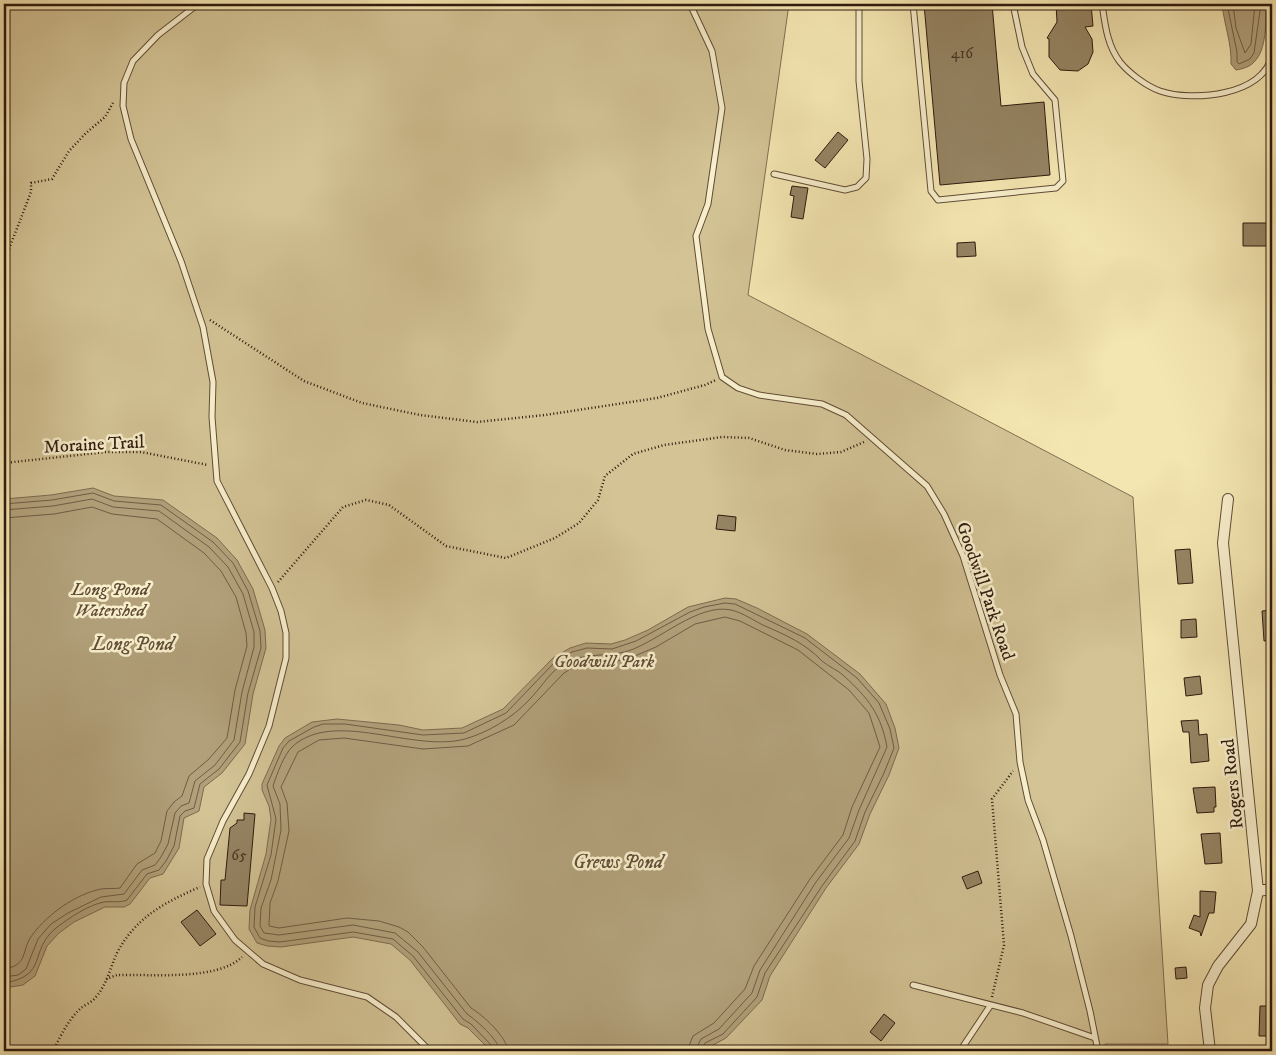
<svg xmlns="http://www.w3.org/2000/svg" width="1276" height="1055" font-family="'IM FELL DW Pica',serif">
  <rect width="100%" height="100%" fill="#f4e6b1"/>
  <filter id="stains"><feTurbulence type="fractalNoise" baseFrequency=".004" numOctaves="4"/><feColorMatrix values="0 0 0 0 .2 0 0 0 0 .09 0 0 0 0 .02 0 0 0 .5 -.17"/></filter>
  <radialGradient id="worn" r=".72"><stop offset=".6" stop-color="#630" stop-opacity="0"/><stop offset="1" stop-color="#630" stop-opacity=".3"/></radialGradient>
  <path fill="#d3c395" stroke="#816e52" d="M4,4h785l-41,291 385,202 35,547h-63l2,7h-1103z"/>
  <path fill="#b1a07a" stroke="#7d6a4f" d="M1222,4h44c0,16 1,46 -12,58 -4,5 -12,7 -18,8l-5,-6c1,-20 -7,-40 -9,-60z
    M93,488l21,8 49,4 54,38 20,22 16,29 12,41 1,18 -13,46 -8,50 -23,29 -18,14 -5,24 -15,7 -5,30 -16,26 -13,4 -20,26 -6,3h-19l-31,15 -15,11 -12,13 -12,30 -12,9 -19,3v-489l47,-4z
    M725,598l11,1 21,9 50,26 53,40 26,30 9,24 4,20 -10,27 -19,39 -11,30 -33,44 -56,88 -8,24 -36,38 -24,13h-211l-23,-23 -8,-4 -50,-64 -19,-16 -38,-7 -72,10 -14,-1 -10,-3 -8,-14 1,-19 16,-56 5,-35 -2,-13 -7,-16v-6l17,-38 6,-8 27,-16 25,-3 62,6 24,5 39,-2 41,-19 50,-51 17,-10 16,-5 25,1 14,-4 23,-10 40,-23z"/>
  <g fill="none" stroke-linecap="round" stroke-linejoin="round">
    <path stroke="#705c44" stroke-width="1" d="M1227,4l10,48v10l2,2 11,-5 4,-6 7,-49
      M1233,4l3,24 9,25 6,-9 4,-40
      M4,504l48,-4 41,-7 21,8 47,4 52,37 20,21 15,28 12,40 1,17 -13,45 -8,49 -21,27 -19,15 -6,24 -9,3 -5,5 -6,30 -8,15 -7,9 -12,4 -20,26c-7,3 -15,1 -23,2 -16,3 -35,16 -48,26 -28,23 -7,48 -52,55
      M4,510l49,-4 39,-7 21,8 46,4 50,36 19,20 15,27 11,38v15l-12,45 -8,48 -19,25 -20,16 -6,22 -8,3 -6,7 -7,31 -7,13 -6,8 -13,5 -18,24 -23,3 -33,16 -17,11 -13,15 -12,30 -8,6 -14,2
      M4,518l50,-4 38,-7 20,7 45,5 47,34 17,18 15,26 10,36 1,13 -12,44 -8,48 -18,21 -20,17 -7,20 -8,6 -7,9 -6,30 -6,12 -18,11 -17,24c-6,1 -13,0 -19,1 -25,5 -53,25 -68,45 -13,16 -3,31 -29,35
      M494,1051l-2,-5 -21,-22 -8,-5 -50,-63 -20,-17 -40,-7 -73,10 -12,-1 -8,-3 -6,-11 1,-20 16,-52 5,-36 -9,-34 16,-37 6,-7 25,-14 9,-3h22l78,11 41,-2 42,-20 49,-51 17,-10 15,-4 25,1 24,-8 54,-29 14,-5 21,-4 10,1 70,34 52,40 22,25 11,26 4,19 -10,25 -19,39 -10,29 -33,45 -57,87 -8,24 -34,37 -18,9 -4,8
      M500,1051c-1,-11 -24,-31 -33,-37l-49,-62 -23,-19 -42,-8 -74,10 -15,-2 -4,-7 1,-18 10,-28 10,-50 -1,-26 -7,-18c4,-12 11,-32 20,-40 42,-37 120,7 172,-7 24,-7 47,-21 64,-39 11,-11 18,-24 30,-33 22,-16 45,-9 69,-16 31,-10 70,-48 103,-41 13,3 23,11 34,16 21,9 41,18 57,35 7,6 16,9 22,15 24,22 37,38 43,71l-28,63 -10,28 -33,44 -56,88 -8,23 -33,36 -18,10 -6,12
      M508,1051c-1,-14 -25,-36 -37,-43l-48,-61 -15,-15 -9,-5 -20,-6 -32,-3 -68,10 -10,-2 1,-23 8,-22 11,-50 -2,-28 -6,-16 17,-35 21,-12 25,-2 79,11 45,-3 46,-21 50,-52 13,-8 12,-3h24l17,-4 26,-11 39,-23 30,-7 15,4 58,29 51,40 20,23 11,34 -28,60 -9,28 -33,44 -56,87 -9,23 -31,34 -21,13 -6,15"/>
  </g>
  <path fill="#958463" stroke="#2f190e" d="M924,4h68l9,102 43,-4 6,73 -110,10z
    M1056,4h35l2,22 -8,1 7,12 1,13 -5,12 -10,7 -18,-1 -11,-13v-18l-2,-1 10,-16z
    M838,132l10,8 -23,28 -10,-8z
    M792,186l16,2 -5,31 -12,-2 3,-21 -4,-1z
    M1243,223h29v23h-29z
    M975,242l1,14 -19,1v-14z
    M718,515l18,2 -1,14 -19,-2z
    M1190,549l3,34 -15,1 -3,-34z
    M1272,610v30l-8,1 -2,-30z
    M1196,619l1,18 -16,1v-18z
    M1200,676l2,18 -16,2 -2,-18z
    M1198,720l1,15 8,-1 2,27 -18,2 -2,-31h-6l-2,-11z
    M1215,787l1,20h-2v5l-17,1 -4,-25z
    M244,813l11,1 -8,92 -27,-1 1,-25h4l5,-52 7,-5v-3h7z
    M1220,833l2,30 -17,1 -4,-30z
    M978,871l4,12 -15,6 -5,-12z
    M1200,891l16,1 -2,21h-5l-8,23 -1,-4 -11,-4 5,-13 6,2z
    M197,910l19,24 -16,12 -19,-24z
    M1186,967l1,11 -11,1 -1,-11z
    M1260,1006h12v30h-13z
    M884,1014l11,9 -14,18 -11,-9z"/>
  <g fill="none" stroke-linecap="round" stroke-linejoin="round">
    <defs>
      <path id="lane" d="M198,4l-40,31 -25,26 -9,22 -1,23 8,33 50,122 22,66 10,55 -1,35 5,64 55,107 9,23 5,22v25l-17,68 -20,48 -26,47 -16,38 -1,25 8,27 21,29 28,24 37,16 67,17 29,20 34,34
        M690,4l22,47 10,57 -14,96 -12,32 12,93 14,48 16,11 21,7 63,9 24,11 81,71 17,28 19,42 37,119 16,39 4,48 8,38 15,40 28,96 19,75 8,40
        M913,4l18,187 7,9 118,-12 7,-7 -8,-81 -22,-26 -11,-27 -9,-43
        M1102,4c3,20 5,41 18,58 9,11 26,24 40,29 32,11 104,5 112,-36
        M774,174l71,16 12,-3 9,-9 1,-19 -8,-78v-77
        M913,985l110,28 72,25
        M960,1051l30,-45"/>
      <path id="street" d="M1258,891l14,-2
        M1210,1051l-5,-43 3,-23 10,-19 33,-42 7,-33 -35,-348 5,-44"/>
    </defs>
    <use href="#lane" stroke="#604c37" stroke-width="7"/>
    <use href="#street" stroke="#604c37" stroke-width="12"/>
    <path stroke="#2f190e" stroke-width="2.5" stroke-dasharray="1 2.5" stroke-linecap="butt" d="M4,262l27,-70v-9l21,-4 17,-28 17,-18 19,-16 9,-16
      M210,320l94,61 58,22 58,12 57,7 68,-7 112,-17 48,-13 11,-5
      M4,463l102,-11h35l67,13
      M278,582l65,-75 23,-7 23,5 57,41 60,12 49,-20 24,-15 19,-23 7,-24 28,-22 31,-9 58,-8 27,1 36,12 32,4 24,-2 23,-10
      M106,979l11,-4c35,-1 100,6 125,-18
      M992,997l12,-52 -12,-146 21,-28
      M53,1051c7,-14 15,-31 27,-42 4,-4 11,-6 15,-11 12,-13 15,-30 22,-45 18,-35 48,-51 83,-66"/>
    <use href="#lane" stroke="#f8efcc" stroke-width="5"/>
    <use href="#street" stroke="#f8efcc" stroke-width="10"/>
  </g>
  <g text-anchor="middle" stroke-width="5" stroke-linejoin="round" paint-order="stroke">
    <g font-size="15" fill="#483423">
      <text x="962" y="58">416</text>
      <text x="239" y="860">65</text>
    </g>
    <g font-size="18" fill="#2f190e" stroke="#f8efcc">
      <text transform="translate(94 444) rotate(-3)" y="6">Moraine Trail</text>
      <text transform="translate(986 591) rotate(71)" y="6">Goodwill Park Road</text>
      <text transform="translate(1232 784) rotate(-96)" y="6">Rogers Road</text>
    </g>
    <g font-size="18" font-style="italic" fill="#604c36" stroke="#f8efcc">
      <text x="110" y="595">Long Pond<tspan x="110" dy="21">Watershed</tspan></text>
      <text x="604" y="667">Goodwill Park</text>
    </g>
    <g font-size="19" font-style="italic" fill="#634f39" stroke="#f8efcc">
      <text x="133" y="650">Long Pond</text>
      <text x="618" y="868">Grews Pond</text>
    </g>
  </g>
  <rect width="1276" height="1055" fill="none" stroke="#f4e6b1" stroke-width="20"/>
  <rect x="5" y="5" width="1266" height="1045" fill="none" stroke="#2f190e" stroke-width="2.5"/>
  <rect x="10" y="10" width="1256" height="1035" fill="none" stroke="#2f190e"/>
  <rect width="100%" height="100%" filter="url(#stains)"/>
  <rect width="100%" height="100%" fill="url(#worn)"/>
</svg>
